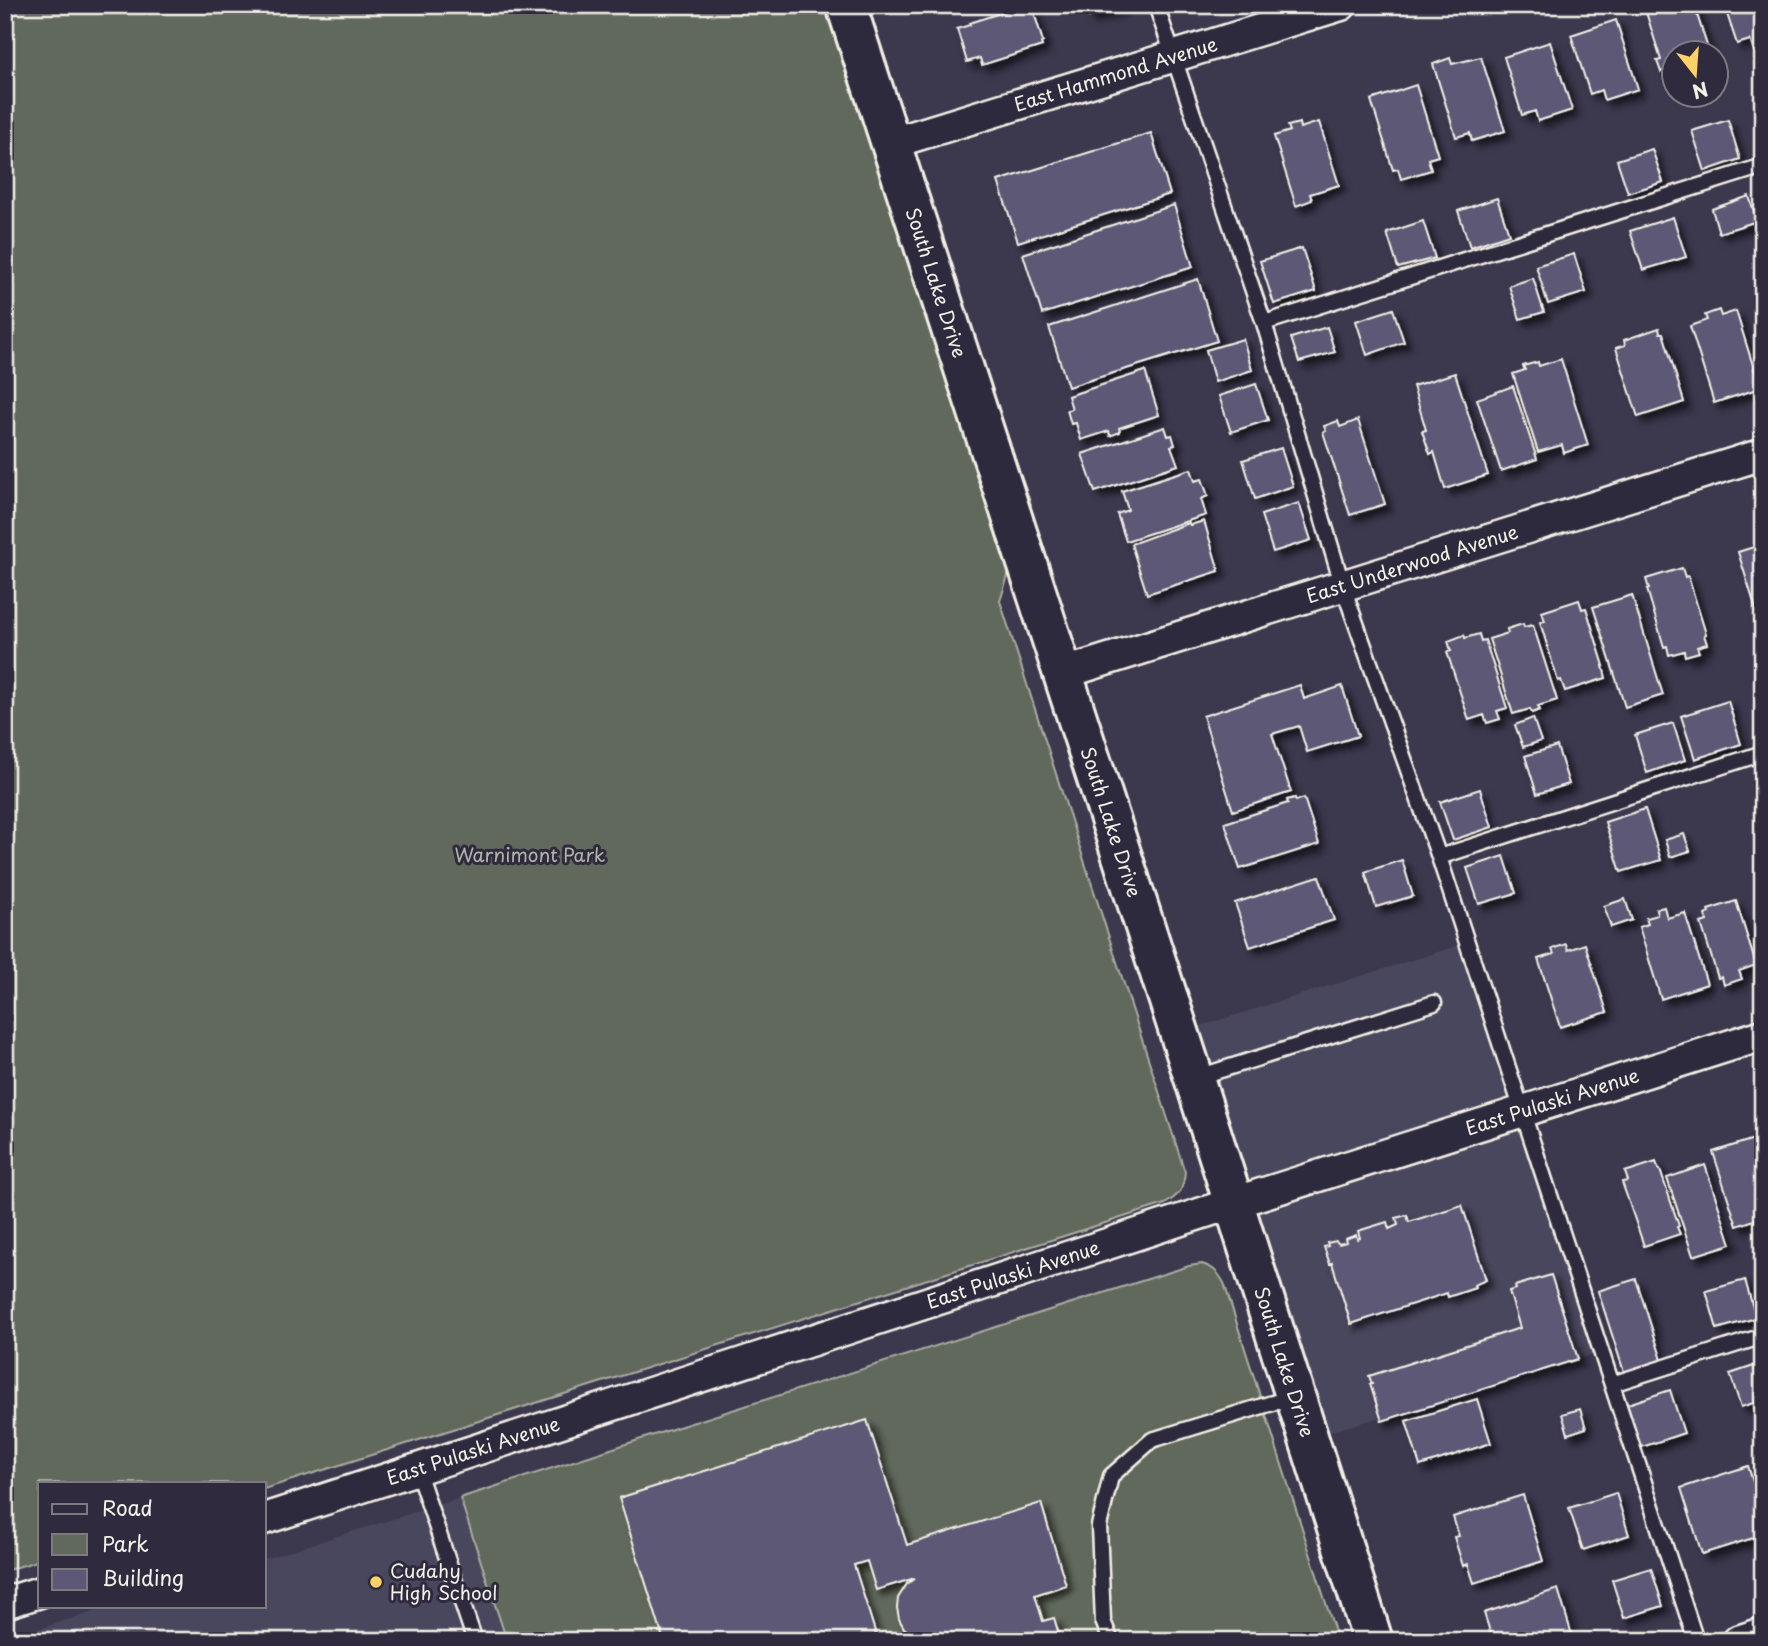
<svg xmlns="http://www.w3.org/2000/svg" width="1768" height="1646" font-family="'Playpen Sans',sans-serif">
  <defs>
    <filter id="shadow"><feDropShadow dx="6" dy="6" stdDeviation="3.5" flood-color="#0009"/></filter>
  </defs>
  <rect width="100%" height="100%" fill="#3c384e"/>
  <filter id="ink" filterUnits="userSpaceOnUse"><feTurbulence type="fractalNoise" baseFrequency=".0143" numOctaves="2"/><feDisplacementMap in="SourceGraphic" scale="14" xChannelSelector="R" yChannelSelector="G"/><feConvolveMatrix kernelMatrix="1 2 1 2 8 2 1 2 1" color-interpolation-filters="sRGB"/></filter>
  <g filter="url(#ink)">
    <path fill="#49465d" d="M1467,943l134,409 -292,86 -131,-405z
      M460,1498l47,143h-502v-2l108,-33h151v-47z"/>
    <path fill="#61695c" stroke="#aaada2" stroke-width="2" d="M5,5h846l180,499 -31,97 185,571c-2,18 -4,22 -20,32l-901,285v-6h-224v77l-35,11z
      M1202,1264c12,4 16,8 22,19l114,358h-831l-47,-143 206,-67 523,-165z"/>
    <path fill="#5c5876" stroke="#f4f1e8" stroke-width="2" filter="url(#shadow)" d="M1025,5h4v2l3,-1 11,36 -2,1 1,3 -60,19 -2,-7 -13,4 -10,-33 13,-4 -1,-2z
      M1086,5h39l-36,12z
      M1658,5h36l15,47h-35v16l-13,4 -4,-11 4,-1 -16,-51z
      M1724,5h39v43l-9,3 -4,-11 -13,4z
      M1616,20l22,69 -34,11 -3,-10 -11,4 -19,-59z
      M1550,42l22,68 -34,11 -3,-10 -13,4 -18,-58z
      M1481,57l24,74 -33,10 -2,-8 -14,4 -23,-73 17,-6 2,6z
      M1416,85l22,71 -10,3 3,11 -30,9 -3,-10 -5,1 -22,-70z
      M1728,120l12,39 -35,12 -13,-40z
      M1319,122l20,63 -29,9 2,6 -16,6 -22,-70 16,-5 -2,-5 11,-3 1,5z
      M1151,133l19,61 -152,48 -20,-61z
      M1652,149l11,33 -35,11 -11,-33z
      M1749,196l8,25 -38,12 -7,-24z
      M1497,198l12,36 -39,13 -12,-36z
      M1174,205l19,62 -151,47 -19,-60z
      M1673,217l13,40 -43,13 -13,-39z
      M1423,221l12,37 -37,10 -11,-35z
      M1302,248l14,43 -42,13 -14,-43z
      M1574,254l12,38 -38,12 -12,-38z
      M1533,278l11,34 -24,7 -11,-33z
      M1198,279l19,62 -149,46 -19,-60z
      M1393,309l11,33 -37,13 -11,-34z
      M1719,310l2,6 15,-5 24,77 -46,15 -24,-77 17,-6 -2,-5z
      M1327,327l8,25 -36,10 -8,-24z
      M1659,328l1,5h3l21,69 -46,15 -22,-69 9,-3 -1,-5z
      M1243,339l9,31 -37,12 -9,-32z
      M1561,359l27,86 -24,8 -2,-8 -24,7 -25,-78 12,-4 -2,-4 15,-4 1,4z
      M1145,371l14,44 -40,13 1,4 -10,4 -1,-5 -28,9 -5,-17 -5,1 -4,-14 5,-1 -4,-13z
      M1455,373l33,102 -43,14 -11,-37 -4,2 -8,-23 4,-1 -13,-44z
      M1256,384l12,36 -37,12 -12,-36z
      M1513,386l24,73 -36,12 -24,-72z
      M1358,420l27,84 -35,11 -27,-83 3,-1 -2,-5 14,-5 2,6z
      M1165,427l3,9 4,-1 3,10 -4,1 7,19 -83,27 -13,-38z
      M1281,448l12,38 -38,13 -12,-39z
      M1191,469l4,12 7,-2 6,17 -7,3 5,16 -80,26 -9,-27 11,-4 -6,-19z
      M1299,503l12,37 -38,12 -12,-37z
      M1204,521l15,50 -72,23 -16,-50 58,-21 1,2z
      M1763,544v77l-3,1 -22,-70z
      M1682,568l3,9 3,-1 18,58 -2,1 3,9 -10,3 2,5 -14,4 -1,-5 -15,4 -2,-9 -3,1 -17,-58h2l-3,-10z
      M1632,595l31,100 -38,12 -32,-100z
      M1579,600l3,9 4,-1 18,58h-1l3,12 -41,13 -4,-11 -3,1 -18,-59 5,-1 -3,-9z
      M1523,624l1,3 9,-2 24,75 -19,6 2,4 -8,3 -2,-4 -17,5 -24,-75 19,-6 -1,-4z
      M1479,634l2,7 4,-1 22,68 -10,3 3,8 -13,4 -3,-8 -15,5 -22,-68 4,-1 -3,-10 16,-6 1,3z
      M1300,685l4,14 38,-13 16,50 -51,16 -8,-26 -27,8 19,58 -58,19 -30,-95z
      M1728,701l13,43 -46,15 -14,-43z
      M1533,718l8,23 -18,6 -8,-22z
      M1673,723l12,37 -38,13 -12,-38z
      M1557,746l12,38 -32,10 -12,-38z
      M1480,789l12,38 -39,13 -13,-38z
      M1295,798l1,3 8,-3 15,46 -79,25 -15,-46 63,-20 -1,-3z
      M1645,809l16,51 -40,12 -16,-50z
      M1684,834l6,17 -20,6 -5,-17z
      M1504,856l12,37 -37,11 -12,-36z
      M1402,860l11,36 -37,11 -11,-35z
      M1319,876l15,44 -84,27 -15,-44z
      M1625,899l7,21 -21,7 -7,-21z
      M1736,901l20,64 -17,6 3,8 -18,6 -2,-8 -4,1 -17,-55 6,-2 -2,-6 4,-2 -1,-3z
      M1664,907l3,11 18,-5 22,71 -46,15 -22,-72 9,-3 -2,-6 11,-3 -1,-6z
      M1566,944l2,6 17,-6 22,68 -47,15 -22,-68 16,-5 -2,-5z
      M1757,1138l6,16v63l-26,9 -24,-74z
      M1656,1162l3,8h1l19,56 -2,1 3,7 -36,12 -22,-64 6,-1 -3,-9z
      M1705,1165l26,79 -38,12 -26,-78z
      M1462,1205l24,75 -12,5 1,3 -27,9 -1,-4 -96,31 -19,-61 -2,1 -6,-17 4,-1 -1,-3 9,-2 3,3 7,-2 -1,-3 11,-4 1,4 3,-1 -2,-7 29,-9 2,7 9,-4 -2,-7 11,-3 2,7z
      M1551,1275l27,84 -196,62 -12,-37h2l-3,-8 151,-48 -11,-37 7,-2 -1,-3z
      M1636,1279l26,81 -38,12 -26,-81z
      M1745,1280l11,38 -39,11 -11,-38z
      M1763,1363v37l-22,7 -11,-33z
      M1670,1390l14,43 -45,15 -14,-43z
      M1477,1399l14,44 -71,23 -14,-45z
      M1580,1409l6,19 -18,6 -6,-20z
      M867,1420l40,125 134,-42 25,82 -31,10 8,26 11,-3 7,23h-127v-3h-13l-10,-4 -7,-6 -5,-9 -2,-11 1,-10 9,-14 8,-6 -39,12 -9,-29 -13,4 24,76h-214l-45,-143z
      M1748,1466l15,46v23l-61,19 -21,-66z
      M1616,1493l13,42 -46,15 -14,-42z
      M1523,1495l20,66 -69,22 -6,-19 -5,2 -9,-29 5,-1 -6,-19z
      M1651,1568l12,38 -39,12 -12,-38z
      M1558,1589l14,46 -19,6h-60l-9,-28z"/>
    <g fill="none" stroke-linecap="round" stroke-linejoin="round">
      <defs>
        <path id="service" d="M1156,5l108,318 79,264 96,270 257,784
          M1264,323l499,-157
          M1439,857l324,-104
          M1195,1078l239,-75
          M1612,1384l151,-48
          M417,1469l58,172
          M1111,1641l-8,-20 -4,-95 12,-50 41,-36 140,-43"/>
        <g id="minor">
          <path id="s1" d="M892,143l449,-138"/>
          <path id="s2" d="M1061,674l702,-220"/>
          <path id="s3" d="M264,1519l969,-316 530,-168"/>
          <path d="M5,1603l35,-11"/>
          <path d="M1738,1641l25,-8"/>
        </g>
        <g id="secondary">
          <path id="s4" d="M846,5l348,1073 179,563"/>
        </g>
      </defs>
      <use href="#service" stroke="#f4f1e8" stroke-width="19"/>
      <use href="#minor" stroke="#f4f1e8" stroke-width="35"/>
      <use href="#secondary" stroke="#f4f1e8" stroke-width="44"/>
      <use href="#service" stroke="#2f2a3d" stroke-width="14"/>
      <use href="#minor" stroke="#2f2a3d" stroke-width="30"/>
      <use href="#secondary" stroke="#2f2a3d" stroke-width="38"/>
    </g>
  </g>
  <circle fill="#ffd166" stroke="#2f2a3d" stroke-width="2.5" cx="376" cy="1582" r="7"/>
  <g text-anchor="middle" stroke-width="6" stroke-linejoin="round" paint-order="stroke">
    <g font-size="19" fill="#f4f1e8" stroke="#2f2a3d">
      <text dy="7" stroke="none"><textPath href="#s1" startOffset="234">East Hammond Avenue</textPath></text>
      <text dy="7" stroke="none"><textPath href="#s4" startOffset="292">South Lake Drive</textPath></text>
      <text dy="7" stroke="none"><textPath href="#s2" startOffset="368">East Underwood Avenue</textPath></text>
      <text dy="7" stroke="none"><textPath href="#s4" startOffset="859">South Lake Drive</textPath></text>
      <text dy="7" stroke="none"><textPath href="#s3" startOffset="1354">East Pulaski Avenue</textPath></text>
      <text dy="7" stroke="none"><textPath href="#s3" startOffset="788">East Pulaski Avenue</textPath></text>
      <text dy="7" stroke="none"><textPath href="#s4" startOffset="1426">South Lake Drive</textPath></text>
      <text dy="7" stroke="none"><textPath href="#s3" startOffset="220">East Pulaski Avenue</textPath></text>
    </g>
    <g font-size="19" fill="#b2b4a9" stroke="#2f2a3d">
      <text x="530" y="862">Warnimont Park</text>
    </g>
    <g font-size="19" fill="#f4f1e8" stroke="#2f2a3d" text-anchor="start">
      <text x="390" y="1578">Cudahy<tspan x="390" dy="22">High School</tspan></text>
    </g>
  </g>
  <rect width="1768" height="1646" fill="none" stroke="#2f2a3d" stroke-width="28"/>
  <rect x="14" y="14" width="1740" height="1618" fill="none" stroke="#f4f1e8" stroke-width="2.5" filter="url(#ink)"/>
  <rect x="38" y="1482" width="228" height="126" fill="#2f2a3d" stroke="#7e7a81" stroke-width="2"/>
  <rect x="52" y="1504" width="35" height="10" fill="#2f2a3d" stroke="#7e7a81" stroke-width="2"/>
  <text x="102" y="1516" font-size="21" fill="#f4f1e8">Road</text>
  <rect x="52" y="1534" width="35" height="21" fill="#61695c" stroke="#7e7a81" stroke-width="2"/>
  <text x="102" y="1552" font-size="21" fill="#f4f1e8">Park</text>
  <rect x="52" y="1569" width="35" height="21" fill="#5c5876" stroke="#7e7a81" stroke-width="2"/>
  <text x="102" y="1586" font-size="21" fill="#f4f1e8">Building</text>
  <g transform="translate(1695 74) rotate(163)"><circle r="33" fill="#2f2a3d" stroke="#7e7a81" stroke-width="2"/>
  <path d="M0-5L12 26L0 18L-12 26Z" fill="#ffd166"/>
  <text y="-10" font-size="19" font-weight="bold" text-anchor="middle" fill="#f4f1e8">N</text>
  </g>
</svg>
